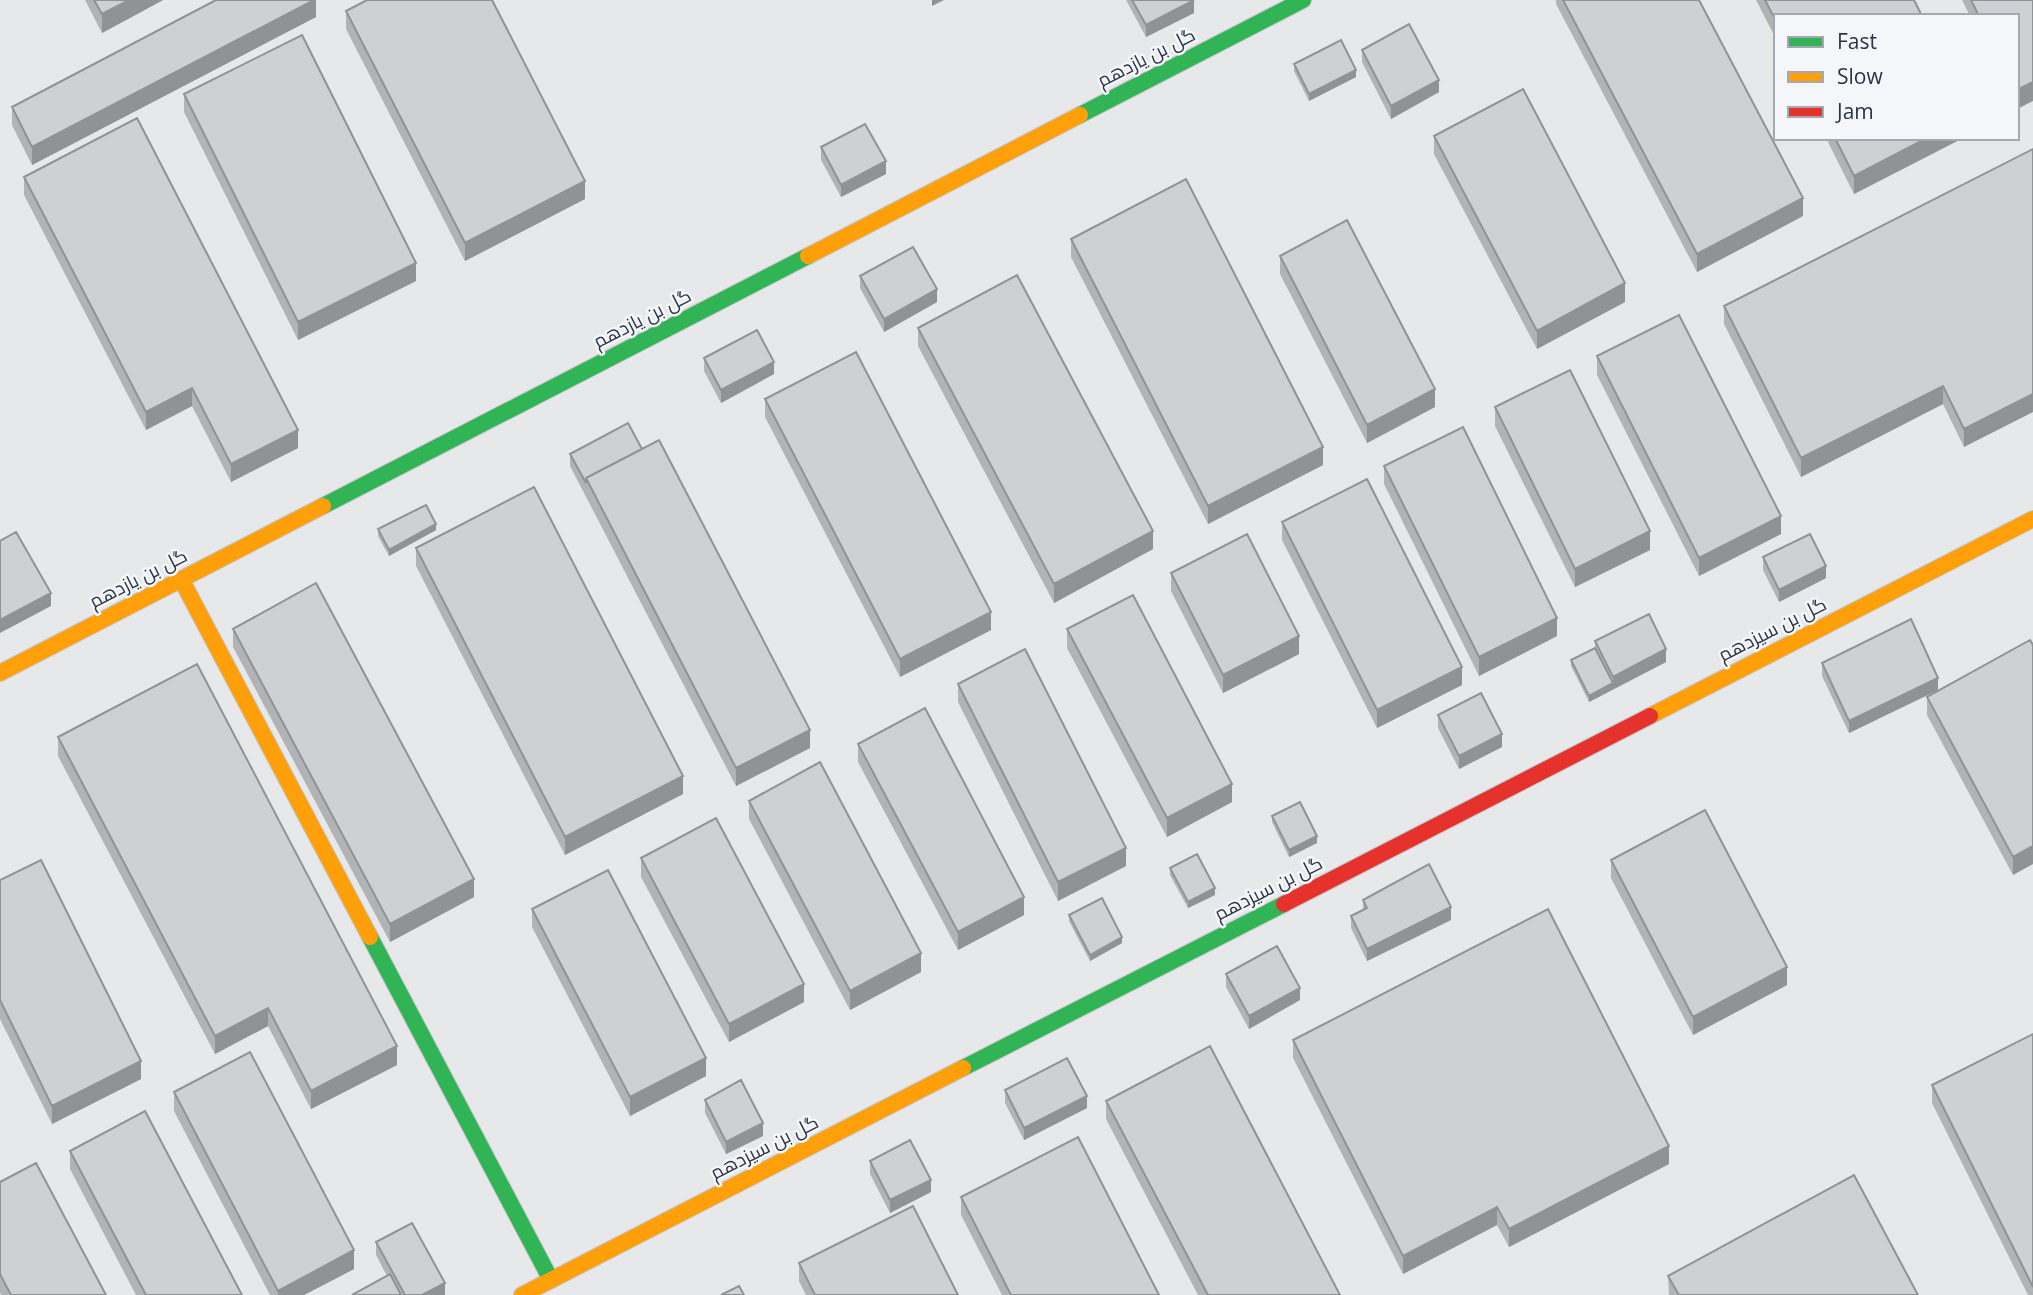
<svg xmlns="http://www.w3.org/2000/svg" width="2033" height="1295" font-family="'Open Sans',Cairo,sans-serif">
  <rect width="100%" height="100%" fill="#e6e8ea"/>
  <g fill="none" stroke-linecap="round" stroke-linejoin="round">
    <defs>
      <path id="fast" d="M1080,115l223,-115
        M323,506l485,-250
        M370,937l181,343
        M963,1068l321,-164"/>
      <path id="slow" d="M808,256l272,-141
        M181,579l189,358
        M0,673l323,-167
        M1650,716l383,-197
        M522,1295l441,-227"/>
      <path id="jam" d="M1284,904l366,-188"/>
    </defs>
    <use href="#fast" stroke="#c4c6c8" stroke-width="18"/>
    <use href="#slow" stroke="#c4c6c8" stroke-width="18"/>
    <use href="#jam" stroke="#c4c6c8" stroke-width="18"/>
    <use href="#fast" stroke="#30b455" stroke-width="16"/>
    <use href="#slow" stroke="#ff9f0a" stroke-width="16"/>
    <use href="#jam" stroke="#e5322d" stroke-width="16"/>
  </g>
  <path fill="#b1b3b5" d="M85,0h78l-61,33z
    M316,0v17l-284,148 -20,-40v-18z
    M1126,0h68v13l-48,24z
    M1556,0h143l104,216 -106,56 -141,-268z
    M1756,0h158l-138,16v23z
    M1962,0h71l-16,109v-93h-47z
    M346,11l239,188 -120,62 -119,-232z
    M1362,50l77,42 -48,27 -29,-57z
    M1294,64l62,13 -47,24 -15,-30z
    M184,94l232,187 -118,59 -114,-228z
    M1434,136l191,166 -88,47 -103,-195z
    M1826,138h137l-109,56z
    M821,147l65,27 -45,23 -20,-37z
    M2033,149l-69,298 -21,-43 -142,73 -77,-153v-18z
    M24,177l274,271 -67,34 -39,-76 -46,24 -122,-235z
    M1071,239l252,226 -115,59 -137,-267z
    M1280,256l155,151 -68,36 -87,-169z
    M860,276l77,26 -53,30 -24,-44z
    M918,328l235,221 -99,54 -136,-257z
    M1597,356l184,178 -82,42 -102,-201z
    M704,358l70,16 -53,29 -17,-32z
    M765,399l226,231 -91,47 -135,-260z
    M1495,407l155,143 -75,37 -80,-161z
    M642,449l168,299 -74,38 -166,-320v-12z
    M1384,466l173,170 -78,40 -95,-192z
    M1282,522l180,163 -85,43 -95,-188z
    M378,529l58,1 -47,26 -11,-20z
    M416,548l267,246 -118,61 -149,-289z
    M1763,557l63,21 -47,24 -16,-32z
    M1171,573l128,81 -76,39 -52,-102z
    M233,629l241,268 -84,45 -157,-295z
    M1067,629l165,173 -65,35 -100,-189z
    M1595,641l71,21 -77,40 -18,-36v-6l24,-12z
    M2033,645l-20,230 -86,-160v-18z
    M1822,663l116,27 -89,43 -27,-57z
    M958,684l168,182 -68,35 -100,-199z
    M1438,715l64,32 -43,22 -21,-41z
    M58,737l339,328 -86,44 -43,-83 -53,28 -157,-298z
    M858,744l166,171 -66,35 -100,-188z
    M749,801l172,171 -71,38 -101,-191z
    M1272,816l45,27 -28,14 -17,-35z
    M641,858l163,144 -75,40 -88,-165z
    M1611,860l176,125 -94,50 -82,-157z
    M1170,868l45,27 -27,13 -18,-33z
    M0,880l141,199 -89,45 -52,-105z
    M1363,900l88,20 -84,41 -16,-33v-12l12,-6z
    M532,909l174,167 -76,40 -98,-189z
    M1069,915l53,28 -32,18 -21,-40z
    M1226,974l74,26 -51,29 -23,-42z
    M2033,1034v261h-5l-96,-192v-18z
    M1293,1040l376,124 -160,83 -12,-22 -94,49 -110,-216z
    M1005,1090l82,18 -63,32 -19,-37z
    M174,1092l180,177 -50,26h-34l-96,-184z
    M705,1100l58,36 -37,18 -21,-41z
    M1106,1101l234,194h-142l-92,-176z
    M70,1151l172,144h-106l-66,-126z
    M870,1161l61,31 -41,21 -20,-39z
    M0,1182l106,113h-105l-1,-3z
    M961,1197l198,98h-157l-41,-80z
    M376,1242l69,53h-93l35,-19 -11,-21z
    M799,1263l159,32h-152l-7,-14z
    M1668,1276l250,19h-249z"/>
  <path fill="#909294" d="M129,0h34l-61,33v-19z
    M314,0h2v17l-284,148v-18z
    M932,0h12l-12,6z
    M1194,0v13l-48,24v-12z
    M1356,70v7l-47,24v-7z
    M1439,80v12l-48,27v-13z
    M2033,82v19l-16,8v-19z
    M1927,138h36l-109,56v-18z
    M886,161v13l-45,23v-12z
    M585,181v18l-120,62v-18z
    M1803,198v18l-106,56v-18z
    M416,263v18l-118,59v-18z
    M1625,283v19l-88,47v-18z
    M937,289v13l-53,30v-13z
    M774,362v12l-53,29v-13z
    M1943,386v18l-142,73v-19z
    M192,388v18l-46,24v-18z
    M1435,389v18l-68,36v-18z
    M2033,394v18l-69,35v-18z
    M298,430v18l-67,34v-18z
    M1323,447v18l-115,59v-18z
    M1781,516v18l-82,42v-18z
    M436,524v6l-47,26v-6z
    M1153,531v18l-99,54v-19z
    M1650,531v19l-75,37v-18z
    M1826,566v12l-47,24v-12z
    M51,593v13l-51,27v-13z
    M991,612v18l-91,47v-18z
    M1557,618v18l-78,40v-19z
    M1299,636v18l-76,39v-18z
    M1666,649v13l-77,40v-6l24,-13v-6z
    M1462,667v18l-85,43v-18z
    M1938,678v12l-89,43v-12z
    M810,730v18l-74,38v-18z
    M1502,734v13l-43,22v-13z
    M683,776v18l-118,61v-18z
    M1232,784v18l-65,35v-19z
    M1317,836v7l-28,14v-7z
    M2033,846v18l-20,11v-18z
    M1126,848v18l-68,35v-19z
    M474,879v18l-84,45v-18z
    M1215,888v7l-27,13v-6z
    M1024,897v18l-66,35v-18z
    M1451,907v13l-84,41v-12z
    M1122,937v6l-32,18v-6z
    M921,953v19l-71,38v-19z
    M1787,967v18l-94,50v-18z
    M804,984v18l-75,40v-18z
    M1300,988v12l-51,29v-13z
    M268,1008v18l-53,28v-18z
    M397,1046v19l-86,44v-18z
    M706,1058v18l-76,40v-19z
    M141,1061v18l-89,45v-18z
    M1087,1096v12l-63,32v-12z
    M763,1123v13l-37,18v-12z
    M1669,1146v18l-160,83v-18z
    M931,1180v12l-41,21v-13z
    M1497,1207v18l-94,49v-18z
    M354,1250v19l-50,26h-26v-4z
    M445,1283v12h-23z"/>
  <path fill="#ced0d3" stroke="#909294" stroke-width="2" d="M94,0h35l-27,14z
    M216,0h98l-282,147 -20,-40z
    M367,0h125l93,181 -120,62 -119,-232z
    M1132,0h62l-48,25z
    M1563,0h136l104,198 -106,56z
    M1765,0h149l8,16h-146v5z
    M1971,0h62v82l-16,8v-74h-38z
    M1409,24l30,56 -48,26 -29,-56z
    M302,35l114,228 -118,59 -114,-228z
    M1341,40l15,30 -47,24 -15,-30z
    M1523,89l102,194 -88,48 -103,-195z
    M137,118l161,312 -67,34 -39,-76 -46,24 -122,-235z
    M865,124l21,37 -45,24 -20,-38z
    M1835,138h92l-73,38z
    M2033,149v245l-69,35 -21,-43 -142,72 -77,-152z
    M1186,179l137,268 -115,59 -137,-267z
    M1347,220l88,169 -68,36 -87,-169z
    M913,247l24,42 -53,30 -24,-43z
    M1017,275l136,256 -99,53 -136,-256z
    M1679,315l102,201 -82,42 -102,-202z
    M757,330l17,32 -53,28 -17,-32z
    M856,352l135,260 -91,47 -135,-260z
    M1570,370l80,161 -75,38 -80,-162z
    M628,423l14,26 -56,29v5l-16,-29z
    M1463,427l94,191 -78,39 -95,-191z
    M659,440l151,290 -74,38 -150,-290z
    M1367,479l95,188 -85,43 -95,-188z
    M534,487l149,289 -118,61 -149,-289z
    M426,505l10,19 -47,26 -11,-21z
    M16,532l35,61 -51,27v-79z
    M1247,534l52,102 -76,39 -52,-102z
    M1810,534l16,32 -47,24 -16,-33z
    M316,583l158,296 -84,45 -157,-295z
    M1133,595l99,189 -65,34 -100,-189z
    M1649,614l17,35 -53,28 -18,-36z
    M1911,619l27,59 -89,43 -27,-58z
    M2030,640l3,5v201l-20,11 -86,-160z
    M1595,648l18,35 -24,13 -18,-36z
    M1025,649l101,199 -68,34 -100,-198z
    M197,664l200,382 -86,45 -43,-83 -53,28 -157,-299z
    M1481,693l21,41 -43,22 -21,-41z
    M925,708l99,189 -66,35 -100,-188z
    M820,762l101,191 -71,38 -101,-190z
    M1300,802l17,34 -28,14 -17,-34z
    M1705,810l82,157 -94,50 -82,-157z
    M716,818l88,166 -75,40 -88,-166z
    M1197,854l18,34 -27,14 -18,-34z
    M41,860l100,201 -89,45 -52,-106v-120z
    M1429,864l22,43 -84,42 -16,-33 16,-8 -4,-8z
    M608,870l98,188 -76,39 -98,-188z
    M1102,898l20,39 -32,18 -21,-40z
    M1548,909l121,237 -160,83 -12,-22 -94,49 -110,-216z
    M1277,946l23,42 -51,28 -23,-42z
    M2033,1034v253l-101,-202z
    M1210,1046l130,249h-132l-102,-194z
    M250,1052l104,198 -76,41 -104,-199z
    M1067,1058l20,38 -63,32 -19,-38z
    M741,1080l22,43 -37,19 -21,-42z
    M145,1111l97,184h-96l-76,-144z
    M1078,1137l81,158h-148l-50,-98z
    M910,1140l21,40 -41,20 -20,-39z
    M36,1163l70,132h-95l-11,-21v-92z
    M1854,1175l64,120h-239l-11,-19z
    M913,1206l45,89h-143l-16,-32z
    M412,1223l33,60 -23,12h-17l-29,-53z
    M390,1274l11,21h-49z
    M739,1286l5,9h-23z"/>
  <g text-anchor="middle" stroke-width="5" stroke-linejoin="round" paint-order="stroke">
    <g font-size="19" fill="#2b3445" stroke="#f4f6f9">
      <text transform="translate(1146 57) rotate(-27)" y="7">گل بن یازدهم</text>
      <text transform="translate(642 318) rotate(-27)" y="7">گل بن یازدهم</text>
      <text transform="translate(138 578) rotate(-27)" y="7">گل بن یازدهم</text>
      <text transform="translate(1772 629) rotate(-27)" y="7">گل بن سیزدهم</text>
      <text transform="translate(1268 888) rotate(-27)" y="7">گل بن سیزدهم</text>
      <text transform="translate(764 1147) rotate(-27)" y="7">گل بن سیزدهم</text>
    </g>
  </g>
  <rect x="1774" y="14" width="245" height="126" fill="#f4f6f9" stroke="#a4a8b1" stroke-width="2"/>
  <rect x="1788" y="37" width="35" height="10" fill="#30b455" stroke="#a4a8b1" stroke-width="2"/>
  <text x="1837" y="49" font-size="21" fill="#2b3445">Fast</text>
  <rect x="1788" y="72" width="35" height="10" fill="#ff9f0a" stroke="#a4a8b1" stroke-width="2"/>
  <text x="1837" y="84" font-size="21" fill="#2b3445">Slow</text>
  <rect x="1788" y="107" width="35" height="10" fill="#e5322d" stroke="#a4a8b1" stroke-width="2"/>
  <text x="1837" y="119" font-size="21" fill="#2b3445">Jam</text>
</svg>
